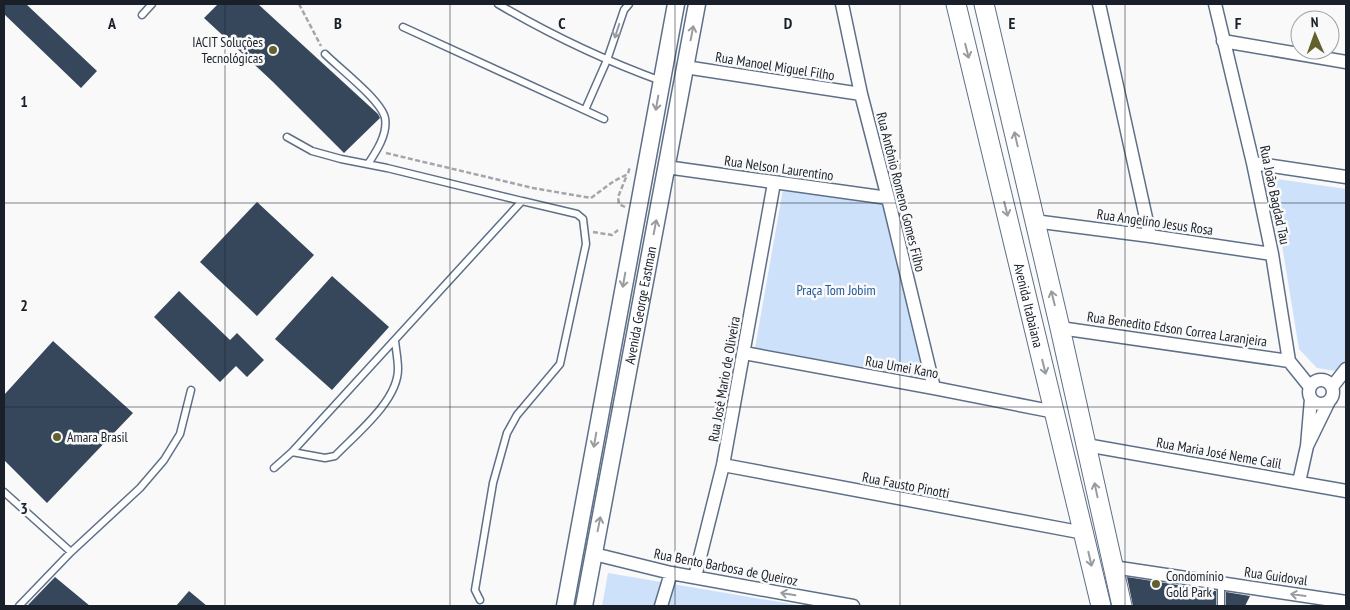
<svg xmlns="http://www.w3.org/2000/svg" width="1350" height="610" font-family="'PT Sans Narrow',sans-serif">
  <rect width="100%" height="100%" fill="#f9f9f9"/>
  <path fill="#cee1fa" d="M1271,178l75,11v171l-10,11 -19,-3 -18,-19z
    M783,189l105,16 41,174 -174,-31z
    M608,573l195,33h-201z"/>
  <path fill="#36475c" d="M4,4h22l71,67 -16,17 -77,-74z
    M218,4h40l120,110 2,4 -36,35 -72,-72 -68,-63z
    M257,202l57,53 -57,61 -57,-54z
    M332,276l57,51 -57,63 -57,-51z
    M179,291l51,49 7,-7 27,27 -17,17 -11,-11 -16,16 -66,-65z
    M53,341l80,72 -86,90 -43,-43v-65z
    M55,577l35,29h-63z
    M1127,577l89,14v15h-83z
    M189,591l18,15h-31z
    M1226,592l24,4 -5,10h-19z"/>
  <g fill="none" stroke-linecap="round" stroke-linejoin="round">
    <defs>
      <path id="service" d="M498,4c51,30 108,57 163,77
        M142,15l10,-11
        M403,27l201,92
        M325,54c14,14 56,46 60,64 3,16 -9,34 -17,46
        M585,110l22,-50 17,-50 5,-6
        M292,452l33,6 10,-2c21,-22 63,-55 63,-87 0,-9 -2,-19 -3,-28
        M274,468l18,-16 230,-251 -135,-33 -46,-9 -29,-8 -25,-14
        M4,492l67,60
        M1221,583v23
        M480,600l-5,-10 18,-107 14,-50 10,-18 43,-51 26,-120 -3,-25 -6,-5 -55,-13
        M19,606l52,-54 69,-64 24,-28 16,-26 11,-44"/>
      <path id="minor" d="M842,4l19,90 27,104 46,190
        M1099,4l51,232
        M1215,4l38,159 19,91 17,107 21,26
        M1223,41l123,21
        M685,67l176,27
        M1253,163l93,14
        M666,167l222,31
        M1034,221l116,15 122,18
        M1060,328l229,33
        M744,353l190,35 121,24
        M1309 392a12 12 0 1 1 24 0a12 12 0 1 1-24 0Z
        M1332,387l14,-18
        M1311,399l-4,47 22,-45
        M1086,445l260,46
        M723,465l361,68
        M1299,482l8,-36
        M594,554l77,19 182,33
        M1113,567l233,35
        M695,577l28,-112 51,-282
        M661,606l10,-33"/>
      <g id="tertiary">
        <path d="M565,606l111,-602"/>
        <path id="s1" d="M584,606l113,-602"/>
      </g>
      <g id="secondary">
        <path id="s2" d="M956,4l145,602"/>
        <path d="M984,4l76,324 62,278"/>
      </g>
    </defs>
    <use href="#service" stroke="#5e7088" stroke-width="9"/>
    <use href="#minor" stroke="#5e7088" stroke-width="15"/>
    <use href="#tertiary" stroke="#5e7088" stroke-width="19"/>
    <use href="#secondary" stroke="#5e7088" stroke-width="21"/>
    <path stroke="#a4a6aa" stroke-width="2.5" stroke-dasharray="5 2.5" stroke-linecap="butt" d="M299,4l22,42
      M386,153l147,35 58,10 23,-17 14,-7 2,-8
      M625,207l-6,-3 -1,-7 9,-22
      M593,232l19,3 6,-5"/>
    <use href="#service" stroke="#fff" stroke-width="6"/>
    <use href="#minor" stroke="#fff" stroke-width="12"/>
    <use href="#tertiary" stroke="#fff" stroke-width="16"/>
    <use href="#secondary" stroke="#fff" stroke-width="19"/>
  </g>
  <defs><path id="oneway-shaft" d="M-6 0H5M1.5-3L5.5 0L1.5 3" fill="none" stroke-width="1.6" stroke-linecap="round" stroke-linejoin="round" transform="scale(1.25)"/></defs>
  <g stroke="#989b9f">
    <use href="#oneway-shaft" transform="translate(617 31) rotate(108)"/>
    <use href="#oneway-shaft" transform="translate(692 33) rotate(-79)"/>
    <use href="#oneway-shaft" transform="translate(967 51) rotate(76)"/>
    <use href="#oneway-shaft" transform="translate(657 103) rotate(100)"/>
    <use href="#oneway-shaft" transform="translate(1016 139) rotate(-103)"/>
    <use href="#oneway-shaft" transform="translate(1006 209) rotate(76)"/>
    <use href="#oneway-shaft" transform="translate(655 227) rotate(-79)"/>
    <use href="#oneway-shaft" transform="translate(624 280) rotate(100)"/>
    <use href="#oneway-shaft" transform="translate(1053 298) rotate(-104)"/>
    <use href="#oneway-shaft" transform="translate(1044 367) rotate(76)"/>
    <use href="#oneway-shaft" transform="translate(595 440) rotate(100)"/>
    <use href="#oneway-shaft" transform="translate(1096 490) rotate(-102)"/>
    <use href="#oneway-shaft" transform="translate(599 524) rotate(-79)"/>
    <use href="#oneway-shaft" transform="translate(1090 559) rotate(77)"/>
    <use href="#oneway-shaft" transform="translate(788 594) rotate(-170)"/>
    <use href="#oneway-shaft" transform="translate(1298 595) rotate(-172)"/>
  </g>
  <path fill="none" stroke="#19202a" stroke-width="1" stroke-opacity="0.55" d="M225,4v602M450,4v602M675,4v602M900,4v602M1125,4v602M4,203h1342M4,407h1342"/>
  <g fill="#64602d" stroke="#f9f9f9" stroke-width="2">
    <circle cx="273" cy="50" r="5"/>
    <circle cx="57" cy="437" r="5"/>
    <circle cx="1156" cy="584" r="5"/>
  </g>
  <g text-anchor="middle" stroke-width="5" stroke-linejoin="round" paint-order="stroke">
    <g font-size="14" fill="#19202a" stroke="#f9f9f9" text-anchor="start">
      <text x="263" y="47" text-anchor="end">IACIT Soluções<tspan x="263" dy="16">Tecnológicas</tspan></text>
      <text x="67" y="442">Amara Brasil</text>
      <text x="1166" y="581">Condomínio<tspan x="1166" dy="16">Gold Park</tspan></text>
    </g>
    <g font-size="14" fill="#19202a" stroke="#f9f9f9">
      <text transform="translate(775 66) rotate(9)" y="5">Rua Manoel Miguel Filho</text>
      <text transform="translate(779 168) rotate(8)" y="5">Rua Nelson Laurentino</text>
      <text transform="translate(901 192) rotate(76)" y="5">Rua Antônio Romeno Gomes Filho</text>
      <text transform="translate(1275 195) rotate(78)" y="5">Rua João Bagdad Tau</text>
      <text transform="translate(1155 222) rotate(8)" y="5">Rua Angelino Jesus Rosa</text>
      <text dy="5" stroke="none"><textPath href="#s1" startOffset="306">Avenida George Eastman</textPath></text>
      <text dy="5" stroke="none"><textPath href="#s2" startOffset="310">Avenida Itabaiana</textPath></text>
      <text transform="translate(1177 329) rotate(8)" y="5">Rua Benedito Edson Correa Laranjeira</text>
      <text transform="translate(902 367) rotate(10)" y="5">Rua Umei Kano</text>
      <text transform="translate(724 379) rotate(-80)" y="5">Rua José Mario de Oliveira</text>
      <text transform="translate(1219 453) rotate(10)" y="5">Rua Maria José Neme Calil</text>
      <text transform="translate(906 485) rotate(11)" y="5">Rua Fausto Pinotti</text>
      <text transform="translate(726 567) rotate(11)" y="5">Rua Bento Barbosa de Queiroz</text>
      <text transform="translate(1276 576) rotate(8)" y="5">Rua Guidoval</text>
    </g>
    <g font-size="14" fill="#1d5699" stroke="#f9f9f9">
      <text x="836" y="295">Praça Tom Jobim</text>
    </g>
  </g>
  <g font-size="16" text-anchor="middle" font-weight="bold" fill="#19202a" stroke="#f9f9f9" stroke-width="5" stroke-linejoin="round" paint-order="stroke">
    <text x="112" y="29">A</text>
    <text x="338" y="29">B</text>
    <text x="562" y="29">C</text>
    <text x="788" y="29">D</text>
    <text x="1012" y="29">E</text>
    <text x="1238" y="29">F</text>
    <text x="24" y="107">1</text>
    <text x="24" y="311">2</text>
    <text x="24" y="514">3</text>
  </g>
  <rect width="1350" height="610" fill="none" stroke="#19202a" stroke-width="10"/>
  <g transform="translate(1315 35) rotate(358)"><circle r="24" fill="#f9f9f9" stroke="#9fa2a6"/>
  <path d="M0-4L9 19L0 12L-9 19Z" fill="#64602d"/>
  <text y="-8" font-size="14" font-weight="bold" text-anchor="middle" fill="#19202a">N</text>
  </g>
</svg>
